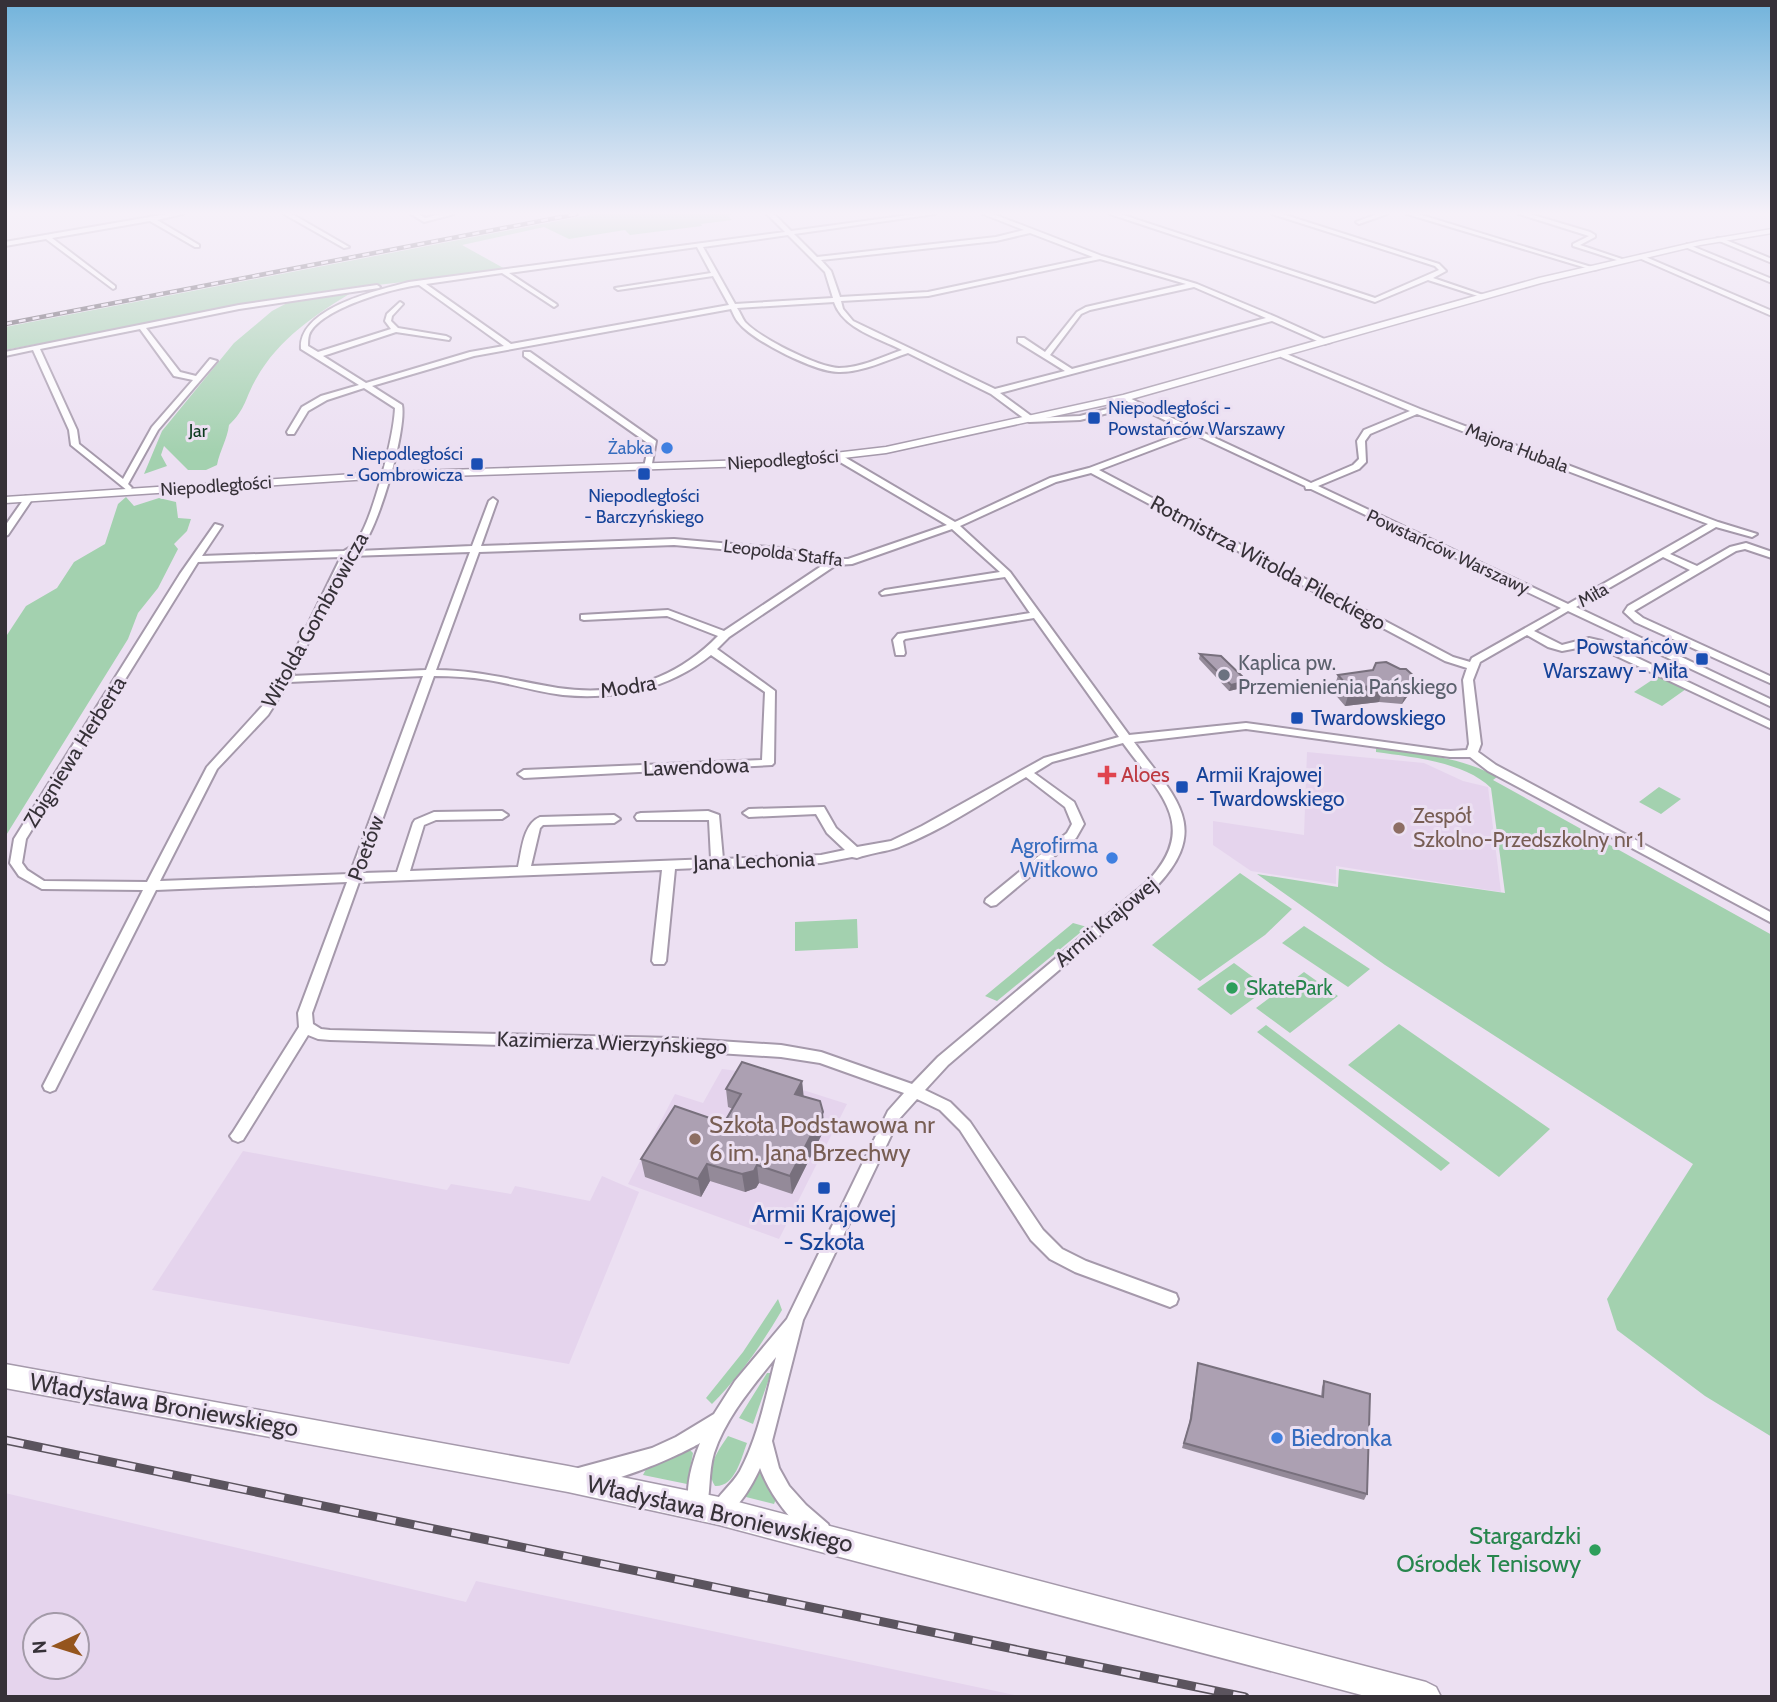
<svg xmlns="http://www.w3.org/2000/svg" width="1777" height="1702" font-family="Cabin,sans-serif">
  <rect width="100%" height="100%" fill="#ece0f2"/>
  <path fill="#e5d4ed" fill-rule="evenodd" d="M1307,752l117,11 39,18 25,6 13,105 -165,-26v18l-85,-13 -38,-26v-24l91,14z
    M722,1069l24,3 101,32 -68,135 -151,-55 47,-90 28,9z
    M243,1151l204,39 4,-6 60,10 4,-8 75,15 12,-25 37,16 -70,172 -417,-74z
    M5,1493l461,109 10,-21 548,116h-1019zM35,1625h42v42h-42z"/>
  <path fill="#a3d1af" d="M594,214h139l-5,2 4,4 -31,4 1,2 -72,9 -5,-5 -56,9 -25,-12 -82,18 45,25 -190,22 -312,58v-23z
    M356,290c-40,24 -77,48 -100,89 -11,19 -10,30 -27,46 -2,15 -9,25 -12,40l-11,5h-18l-24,-24 -3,9 6,11 -23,8 18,-43 72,-88 38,-32 17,-9z
    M126,497l8,9 25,-8 17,4 2,16 13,1 -4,12 -13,13 4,5 -20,39 -20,25 -10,26 -123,198v-199l21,-32 31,-18 17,-26 31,-18 13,-40z
    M1658,676l28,13 -24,17 -28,-14z
    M1376,748c41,6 84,8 121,29l-4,3 279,155v502l-67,-41 -88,-66 -10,-31 86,-135 -308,-199 -128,-91 81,13 1,-18 166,24 -14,-105c-26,-26 -79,-31 -115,-36z
    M1659,787l22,12 -20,15 -22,-12z
    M1240,873l52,36 -27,26 -65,46 -48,-36z
    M857,919l1,29 -63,3v-29z
    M1073,923l14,4 -90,74 -12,-5z
    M1304,926l66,43 -22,18 -66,-44z
    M1234,963l34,25 -37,27 -34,-26z
    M1304,972l34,24 -48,37 -34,-25z
    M1399,1024l151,105 -51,48 -151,-112z
    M1266,1025l184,138 -9,8 -184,-139z
    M778,1299l4,11c-20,34 -42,66 -70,94l-6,-6 37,-46z
    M767,1373h4l-18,51 -14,-6z
    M728,1436l19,7c-6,16 -12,44 -32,43 -11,-17 3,-35 13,-50z
    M689,1449l4,4 -6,31 -44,-9 3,-6z
    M759,1470l17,29 -2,5 -28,-7v-7z"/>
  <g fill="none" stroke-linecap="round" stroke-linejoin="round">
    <defs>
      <path id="minor" d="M167,214h16l-26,6 42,25v2h-4l-45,-26 -98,17 63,48v2l-2,1 -67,-50 -41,7v-4z
        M284,214h8l57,33 -5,1z
        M411,214h8l6,4 16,-4h13l-30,8z
        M767,214h7l17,17 125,-17h19l-141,20 23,23 179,-20 28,-7 -41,-16h10l109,42 95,28 79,33 55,25 -7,2 -52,-23 -272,72 34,25 46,-2 50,-13 -9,-5 4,-2 186,87 42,-18 6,-6 -2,-18 7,-11 46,-19 -129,-54v-4h3l136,56 298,113 39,12 -5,3 -36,-10 -46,27 27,12 33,-19 16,-4 26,9v6l-27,-9 -9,2 -102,60 9,7 129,59v7l-137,-62 -11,-10 4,-6 62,-36 -27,-13 -87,50 196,93v7l-204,-96 -34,20 28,14 27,-7 13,3 170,81v7l-179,-84 -31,6 -14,-4 -21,-12 -47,27 -7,18 8,64 -3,8 18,13 276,148v10l-284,-152 -18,-14h-20l-204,-28 -112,13c39,54 80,85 21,146l-207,177 -23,25 25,12 20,20 73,108 19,19 24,12 90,33 2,5 -2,5 -6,3 -95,-35 -25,-13 -19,-19 -71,-110 -20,-20 -23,-11 -18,20 -96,201 -31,121 7,27 10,18 17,19 22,19 3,7 -3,7 -7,3c-27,-12 -51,-46 -61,-73 -7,16 -23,44 -40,51l-7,-2 -2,-7c6,-15 21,-25 29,-39 19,-36 26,-76 36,-114 -23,29 -50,60 -62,96 -6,19 -3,44 -9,60l-7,2 -7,-2c-8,-20 1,-51 9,-70 -21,13 -103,49 -125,40l-2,-7 2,-7 7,-2 70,-19 24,-11 38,-23 21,-33 52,-62 101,-208 16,-18 -84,-30 -39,-6 -109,-7 -342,-10 -12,-1 -10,-4 -65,105 -5,2 -5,-2 -3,-4 3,-4 66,-105 -1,-14 49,-131 -191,8 -101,200 -5,2 -5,-2 -2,-4 100,-196 -101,-1 -23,-13 -9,-13 4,-24 166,-265 35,-50 7,2 -20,30 142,-5c5,-3 10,-5 13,-10 16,-23 37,-105 38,-133l-31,-20 -37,12 -19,11 -14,23h-6l-1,-2 15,-25 19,-11 38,-11 -58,-36c-3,-41 77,-59 108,-67l376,-50zM1030,233l63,24 -165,35 -88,5 -9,-26 -10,-11 175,-19zM788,235l37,37 8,26 -98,6 -32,-57zM697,247l14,26 -96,15 3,2 95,-14 16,29 -218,39 -85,-60 76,-11 52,34 3,-2 -1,-1 -47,-31zM1100,259l86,25 -100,23 -9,5 -32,40 -21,-14h-6v4l47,29 -70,18 -142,-68 -10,-12 -2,-8 87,-5zM419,285l85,61 -34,6 -104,31 -43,-27 73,-24 53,8 1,-2 -4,-2 -48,-8 -7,-7 1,-5 11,-12 -3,-2 -13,12 -2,7 6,8 -73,23 -10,-6c0,-4 0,-7 1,-11 10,-26 84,-47 110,-50zM1194,287l72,31 -194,51 -22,-14 31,-41 9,-4zM834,302c9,27 45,36 68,48 -20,7 -42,18 -63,18 -22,-1 -79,-30 -94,-46 -3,-4 -5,-10 -8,-14zM731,309c2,4 4,10 8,14 14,18 78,50 101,49 23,0 47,-12 68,-19l83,41 38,28 51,-2 56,-14 51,25 -98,37 -39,10 -95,44 -114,-67h-6v4l112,66 -99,34h-14l-54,-11 -106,-9 -193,7 16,-45 -4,-3 -4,3 -17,45 -114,5c19,-15 49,-122 44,-146l-30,-19 102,-30zM1417,414l291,110 -140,80 -250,-118 41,-17 7,-7 -1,-21 5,-7zM1194,434l111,52 1,3h5l250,119 -89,50 -2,4 -17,-5 -354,-187zM1091,473l354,188 22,7 -4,12 6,64 -2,6 -17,1 -204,-28 -117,12 -119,-163 -50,-46 96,-44zM952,529l48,43 -115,18 -5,3 2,2 123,-18 25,36 -132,21 -5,6 3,15h8l1,-2 -2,-12 2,-2 129,-21 85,119 -75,21 -122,68 -31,15 -34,6 -21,-19 -12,-21 -75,2 -6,4 6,4 67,-3 11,19 18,17 -24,5 -98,4 -4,-44 -11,-4 -67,2 -4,1 -2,3 2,3h72l2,39 -180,7 9,-38 3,-3 71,-2 6,-4 -6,-4 -74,2c-17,7 -18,33 -22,50l-108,4 14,-46 12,-5 66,-1 6,-4 -6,-4 -68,1 -19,8 -2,3 -16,49 -34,1 71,-197c18,0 36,1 54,4 25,4 50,12 75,15 53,5 106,-6 148,-40l54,37 -3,68 -238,10 -6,4 6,4 248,-13 2,-2 1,-72 -58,-42 12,-12 107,-72 16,-1zM674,545l106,9 46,9 -102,68 -56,-21 -87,5v4l3,1 83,-4 51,20c-44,45 -98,61 -160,52 -42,-7 -80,-18 -122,-18l43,-118zM470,552l-44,118 -134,6 58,-120zM341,557l-44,90 -30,54 -60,66 -60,115 -103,-1 -17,-11 -5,-7 4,-24 172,-277zM423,676l-73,198 -190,7 57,-112 51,-54 21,-33zM1123,743c36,50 78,83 24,139l-209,175 -26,27 -91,-32 -40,-7 -109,-7 -342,-8 -9,-1 -8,-5 -1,-11 47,-131 303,-12 -10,91 2,3h10l2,-3 9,-92 146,-6 31,-6 5,1c13,-5 28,-6 42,-11 44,-17 86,-46 127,-70l39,30 7,17 -5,9 -81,66 -1,3 6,4 5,-1 80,-67 8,-14 -10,-22 -40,-29 18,-11z
        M1110,214h10l255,84 64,-28 -4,-4 -163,-52h10l157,50 7,7 -13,7 53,18 -5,1 -53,-17 -53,22z
        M1377,214h10l-28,10 -3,-2z
        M1407,214h11l180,55 -5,1z
        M1519,214h11l60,18 5,3v2l-15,8 48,16 -5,1 -50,-16v-2l16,-8z
        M1717,238h4l51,21v4l-55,-23z
        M1687,244l85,35v4l-87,-36z
        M1641,255l131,56v5l-133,-58z
        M377,285l3,2 -1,1 -140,21 -93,19 34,44 16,4 14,-17 7,2 -59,69 -30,54 4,4 -4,3 -57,-46 -2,-15 -36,-80 -28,6v-4l234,-47zM140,329l34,47 19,4 -41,47 -29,52 -44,-35 -2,-14 -37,-81z
        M524,352h6l126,89 -5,28 -7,-2 5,-23 -125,-88z
        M26,496l7,2 -25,37 -3,1v-10z"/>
      <path id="tertiary" d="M1772,229v4l-72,12 -159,38 -413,117 -242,53 -103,12 -398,13 -380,25v-6l380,-25 398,-13 103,-12 237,-52 416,-117 161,-37z"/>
      <path id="secondary" d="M5,1364l563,102 151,31 707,185 10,5 5,10h-72l-650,-172 -151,-33 -563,-104z"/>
    </defs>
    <use href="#minor" stroke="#a599ab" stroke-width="4"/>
    <use href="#tertiary" stroke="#a599ab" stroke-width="3"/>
    <use href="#secondary" stroke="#a599ab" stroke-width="3"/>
    <use href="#minor" fill="#fff" fill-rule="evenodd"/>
    <use href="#tertiary" fill="#fff" fill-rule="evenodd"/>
    <use href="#secondary" fill="#fff" fill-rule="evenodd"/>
    <defs>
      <path id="rail-far1" d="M5,324l572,-110"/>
      <path id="rail" d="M5,1440l1240,257"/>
    </defs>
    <use href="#rail-far1" stroke="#5b545e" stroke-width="4.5"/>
    <use href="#rail" stroke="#5b545e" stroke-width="9"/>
    <use href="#rail-far1" stroke="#ece0f2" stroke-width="2.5" stroke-dasharray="7" stroke-linecap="butt"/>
    <use href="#rail" stroke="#ece0f2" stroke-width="6" stroke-dasharray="19" stroke-linecap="butt"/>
  </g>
  <path fill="#948a99" d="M1200,654l47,27 -1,6 -17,4 -30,-32z
    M1373,670l42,7 -6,17 -7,10 -23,-2 -34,4 -12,-14 5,-17z
    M802,1081l1,15 20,16 1,18 -32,64 -33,-11 -3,5 -11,4 -35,-11 -9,16 -56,-20 -4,-18 83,-36 9,-14 -5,-2 -2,-18z
    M1198,1363l123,34 1,-10 2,-6 43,113 -3,6 -182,-52 7,-24 8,-55z"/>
  <path fill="#78707d" d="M1415,677l-6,17 -7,10 5,-17z
    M1247,681l-1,6 -17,4 2,-6z
    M1384,684l-5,18 -34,4 5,-17z
    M802,1081l2,18 -9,-5z
    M823,1112l1,18 -32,64 -2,-18z
    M707,1164l3,17 -9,16 -3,-18z
    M757,1165l2,18 -3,5 -11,4 -3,-18z"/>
  <path fill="#aca0b2" stroke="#78707d" stroke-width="2" d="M1200,654l21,2 26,25 -16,4z
    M1386,662l14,7h6l9,8 -8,10 -23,-3 -34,5 -12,-14 35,-5 3,-7z
    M742,1062l60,19 -7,13 25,7 3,11 -33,64 -33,-11 -3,6 -12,3 -35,-10 -9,15 -57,-20 34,-53 49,17 17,-29 -15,-5z
    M1198,1363l125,34 1,-16 46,13 -3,100 -183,-51 7,-24z"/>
  <linearGradient id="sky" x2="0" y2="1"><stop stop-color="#71b3db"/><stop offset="0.47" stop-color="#f6f1f9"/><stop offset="1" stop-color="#f6f1f9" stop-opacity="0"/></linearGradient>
  <rect width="1777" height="453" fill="url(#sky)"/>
  <g fill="#1a4fb4" stroke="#ece0f2" stroke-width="2.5">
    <rect x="1087" y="411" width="14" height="14" rx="3.5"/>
    <rect x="470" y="457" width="14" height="14" rx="3.5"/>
    <rect x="637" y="467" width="14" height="14" rx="3.5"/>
    <rect x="1695" y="652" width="14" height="14" rx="3.5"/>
    <rect x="1290" y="711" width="14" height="14" rx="3.5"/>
    <rect x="1175" y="780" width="14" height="14" rx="3.5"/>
    <rect x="817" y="1181" width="14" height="14" rx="3.5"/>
  </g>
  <g fill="#3f7fe0" stroke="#ece0f2" stroke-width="2.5">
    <circle cx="667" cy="448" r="7"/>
    <circle cx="1112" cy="858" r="7"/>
    <circle cx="1277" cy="1438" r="7"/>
  </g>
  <circle fill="#6b7280" stroke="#ece0f2" stroke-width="2.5" cx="1224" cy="675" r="7"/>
  <path fill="#e0444e" stroke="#ece0f2" stroke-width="2.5" d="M1103.5 764.5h7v7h7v7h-7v7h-7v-7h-7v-7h7z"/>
  <g fill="#8d6e63" stroke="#ece0f2" stroke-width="2.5">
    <circle cx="1399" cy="828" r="7"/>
    <circle cx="695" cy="1139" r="7"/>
  </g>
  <g fill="#2e9e5b" stroke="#ece0f2" stroke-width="2.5">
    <circle cx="1232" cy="988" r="7"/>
    <circle cx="1595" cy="1550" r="7"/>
  </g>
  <g text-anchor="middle" stroke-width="6" stroke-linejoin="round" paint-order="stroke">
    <g font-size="18" fill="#164399" stroke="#ece0f2" text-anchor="start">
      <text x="1108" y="414">Niepodległości -<tspan x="1108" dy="21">Powstańców Warszawy</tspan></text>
      <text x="463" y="460" text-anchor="end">Niepodległości<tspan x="463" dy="21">- Gombrowicza</tspan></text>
      <text x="644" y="502" text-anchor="middle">Niepodległości<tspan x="644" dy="21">- Barczyńskiego</tspan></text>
    </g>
    <g font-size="18" fill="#0a391e" stroke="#ece0f2">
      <text x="198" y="437">Jar</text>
    </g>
    <g font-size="18" fill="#366cbe" stroke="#ece0f2" text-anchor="end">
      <text x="653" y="454">Żabka</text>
    </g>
    <g font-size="18" fill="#363138" stroke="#ece0f2">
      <text transform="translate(1517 448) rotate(21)" y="6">Majora Hubala</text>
      <text transform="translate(783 460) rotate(-4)" y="6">Niepodległości</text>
      <text transform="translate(216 486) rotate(-4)" y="6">Niepodległości</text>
      <text transform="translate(1448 552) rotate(25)" y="6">Powstańców Warszawy</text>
      <text transform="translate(783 553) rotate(7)" y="6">Leopolda Staffa</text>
      <text transform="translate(1593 595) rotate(-29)" y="6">Miła</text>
    </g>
    <g font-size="21" fill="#363138" stroke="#ece0f2">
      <text transform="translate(1268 563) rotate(28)" y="7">Rotmistrza Witolda Pileckiego</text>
      <text transform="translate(315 620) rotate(-61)" y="7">Witolda Gombrowicza</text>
      <text transform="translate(628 687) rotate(-9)" y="7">Modra</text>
      <text transform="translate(75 752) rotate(-58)" y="7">Zbigniewa Herberta</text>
      <text transform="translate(696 767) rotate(-2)" y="7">Lawendowa</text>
      <text transform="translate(366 848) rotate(-70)" y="7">Poetów</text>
      <text transform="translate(754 861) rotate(-2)" y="7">Jana Lechonia</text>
      <text transform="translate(1106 922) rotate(-40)" y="7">Armii Krajowej</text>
      <text transform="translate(612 1043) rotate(2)" y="7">Kazimierza Wierzyńskiego</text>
    </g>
    <g font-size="21" fill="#164399" stroke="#ece0f2" text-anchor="start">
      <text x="1688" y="654" text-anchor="end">Powstańców<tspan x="1688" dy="24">Warszawy - Miła</tspan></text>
      <text x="1311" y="725">Twardowskiego</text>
      <text x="1196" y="782">Armii Krajowej<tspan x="1196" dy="24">- Twardowskiego</tspan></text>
    </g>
    <g font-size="21" fill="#5b616d" stroke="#ece0f2" text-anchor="start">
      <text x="1238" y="670">Kaplica pw.<tspan x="1238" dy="24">Przemienienia Pańskiego</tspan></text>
    </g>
    <g font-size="21" fill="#be3a42" stroke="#ece0f2" text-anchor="start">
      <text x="1121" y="782">Aloes</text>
    </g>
    <g font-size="21" fill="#785e54" stroke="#ece0f2" text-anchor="start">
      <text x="1413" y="823">Zespół<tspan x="1413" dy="24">Szkolno-Przedszkolny nr 1</tspan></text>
    </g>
    <g font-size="21" fill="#366cbe" stroke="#ece0f2" text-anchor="end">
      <text x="1098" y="853">Agrofirma<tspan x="1098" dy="24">Witkowo</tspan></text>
    </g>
    <g font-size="21" fill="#27864d" stroke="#ece0f2" text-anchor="start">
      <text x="1246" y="995">SkatePark</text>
    </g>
    <g font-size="24" fill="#785e54" stroke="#ece0f2" text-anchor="start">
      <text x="709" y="1133">Szkoła Podstawowa nr<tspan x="709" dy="28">6 im. Jana Brzechwy</tspan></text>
    </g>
    <g font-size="24" fill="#164399" stroke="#ece0f2">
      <text x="824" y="1222">Armii Krajowej<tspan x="824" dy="28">- Szkoła</tspan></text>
    </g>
    <g font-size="24" fill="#363138" stroke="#ece0f2">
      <text transform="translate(164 1405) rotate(10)" y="8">Władysława Broniewskiego</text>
      <text transform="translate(720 1514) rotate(13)" y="8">Władysława Broniewskiego</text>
    </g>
    <g font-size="24" fill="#366cbe" stroke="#ece0f2" text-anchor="start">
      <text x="1291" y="1446">Biedronka</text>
    </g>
    <g font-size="24" fill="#27864d" stroke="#ece0f2" text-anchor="end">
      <text x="1581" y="1544">Stargardzki<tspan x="1581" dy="28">Ośrodek Tenisowy</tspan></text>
    </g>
  </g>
  <rect width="1777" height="1702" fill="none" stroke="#363138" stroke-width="14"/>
  <g transform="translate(56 1646) rotate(266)"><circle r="33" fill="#ece0f2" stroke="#a39aa8" stroke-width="2"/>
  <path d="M0-5L12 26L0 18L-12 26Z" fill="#95551e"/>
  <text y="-10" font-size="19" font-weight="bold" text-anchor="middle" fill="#363138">N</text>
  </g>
</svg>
